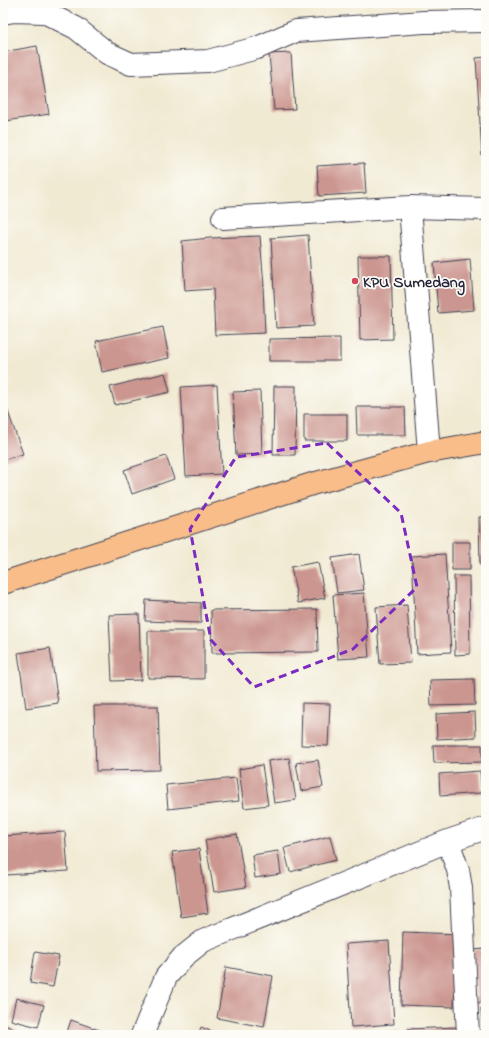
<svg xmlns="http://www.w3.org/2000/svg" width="489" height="1038" font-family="'Indie Flower',sans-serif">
  <rect width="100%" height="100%" fill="#fdfcf7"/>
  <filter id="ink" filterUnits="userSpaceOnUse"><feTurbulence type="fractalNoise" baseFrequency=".025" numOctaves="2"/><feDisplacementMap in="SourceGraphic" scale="8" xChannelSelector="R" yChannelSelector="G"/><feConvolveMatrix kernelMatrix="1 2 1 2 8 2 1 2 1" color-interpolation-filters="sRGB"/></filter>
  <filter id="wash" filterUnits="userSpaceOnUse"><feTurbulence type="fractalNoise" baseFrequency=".012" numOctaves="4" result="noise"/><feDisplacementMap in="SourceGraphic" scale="16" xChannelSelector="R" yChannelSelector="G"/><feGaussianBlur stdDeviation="0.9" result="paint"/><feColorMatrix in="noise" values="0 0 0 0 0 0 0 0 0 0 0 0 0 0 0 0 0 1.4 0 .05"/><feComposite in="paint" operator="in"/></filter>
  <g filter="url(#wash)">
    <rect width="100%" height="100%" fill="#f1ead3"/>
    <g id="blocks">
      <path fill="#cc9690" d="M37,46l12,68 -43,7 -3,-19v-50z
        M291,53l4,56 -21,1 -5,-56z
        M486,57v99h-4l-6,-98z
        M364,163l2,30 -47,3 -2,-30z
        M308,235l6,91 -38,2 -5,-90z
        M260,236l4,50h-1l2,47 -50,2 -2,-46 -28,2 -3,-50 28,-3z
        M358,256h33l2,83 -33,1z
        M470,259l4,51 -36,3 -4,-50z
        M163,327l6,31 -67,14 -6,-31z
        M340,338v23h-71v-22z
        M165,373l5,19 -55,13 -5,-18z
        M217,385l5,89 -36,2 -5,-89z
        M274,386h22l-1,69h-22z
        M260,391l2,63 -26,1 -3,-63z
        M3,398l20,56 -20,6z
        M356,407h49l1,28h-49z
        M304,414h43v27h-43z
        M166,456l8,23 -42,15 -8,-24z
        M479,517h7v48h-6z
        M452,542h18v28h-18z
        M359,554l5,36 -27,3 -5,-35z
        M445,554l6,98 -34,2 -5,-98z
        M318,562l7,36 -27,5 -7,-36z
        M454,576h15l1,78 -15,1z
        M364,593l5,64 -31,2 -5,-64z
        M146,600l55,3v20l-56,-2z
        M407,605l4,58 -31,1 -4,-57z
        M317,609l1,43 -106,1 -1,-43z
        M139,614l2,66 -29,1 -3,-66z
        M148,631h56v48l-56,-1z
        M50,648l8,55 -32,5 -8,-55z
        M474,679l1,26 -44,1 -1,-26z
        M302,703l28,1 -2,42 -27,-1z
        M94,706h64l2,64 -64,1z
        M475,712l1,25 -39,2 -1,-25z
        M433,745h49v17l-48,1z
        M289,758l7,42 -22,3 -6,-42z
        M318,760l5,27 -22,4 -5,-28z
        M262,765l6,40 -24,3 -5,-39z
        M480,771l2,22 -42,3 -1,-22z
        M236,778l3,23 -71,8 -2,-24z
        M65,832l3,39 -62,4 -2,-39z
        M237,834l9,53 -32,5 -9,-52z
        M330,836l6,24 -46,12 -6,-24z
        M199,849l9,64 -27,4 -9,-65z
        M278,851l3,23 -26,4 -3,-23z
        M403,932l54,2 -3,73 -53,-2z
        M389,941l5,83 -43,3 -5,-83z
        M486,949v53l-9,1 -4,-53z
        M35,952l24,4 -6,31 -23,-4z
        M226,967l47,9 -9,51 -47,-9z
        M16,998l28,7 -6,22 -27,-7z
        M481,1008h5v27h-2z
        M71,1020l42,15h-47z
        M3,1024l23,11h-23z
        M201,1027l19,8h-22z
        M458,1027v8h-50v-6z
        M399,1031v4h-29v-1z"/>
    </g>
  </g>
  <g filter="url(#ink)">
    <use href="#blocks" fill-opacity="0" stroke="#414052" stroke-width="1"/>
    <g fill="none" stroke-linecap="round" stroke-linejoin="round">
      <defs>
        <path id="minor" d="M3,13l11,-2 30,1 32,16 31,25 24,11 77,-3 49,-13 39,-17 128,-9 62,-1
          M410,207l19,245
          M223,218l187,-11 76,2
          M448,841l10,29 3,18 7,147
          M142,1035l24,-58 17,-20 20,-16 245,-100 38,-13"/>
        <path id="highway" d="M3,583l309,-99 117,-32 57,-10"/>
      </defs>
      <use href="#minor" stroke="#414052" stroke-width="24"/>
      <use href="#highway" stroke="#414052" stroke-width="24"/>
      <use href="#minor" stroke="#fff" stroke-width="22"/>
      <use href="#highway" stroke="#f8bd89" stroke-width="22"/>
    </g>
  </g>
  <path fill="none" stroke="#7b2cbf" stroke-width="3" stroke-dasharray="8 5" stroke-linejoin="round" d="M327,443l74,70 16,74 -64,62 -99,38 -43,-47 -21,-111 46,-72z"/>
  <circle fill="#d1495b" stroke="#fdfcf7" stroke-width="1.5" cx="355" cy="281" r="4"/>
  <g text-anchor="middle" stroke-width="3.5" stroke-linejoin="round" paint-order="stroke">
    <g font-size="16" font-weight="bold" fill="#22223b" stroke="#fdfcf7" text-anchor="start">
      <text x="363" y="287">KPU Sumedang</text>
    </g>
  </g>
  <rect width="489" height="1038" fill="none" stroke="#fdfcf7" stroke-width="16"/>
</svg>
